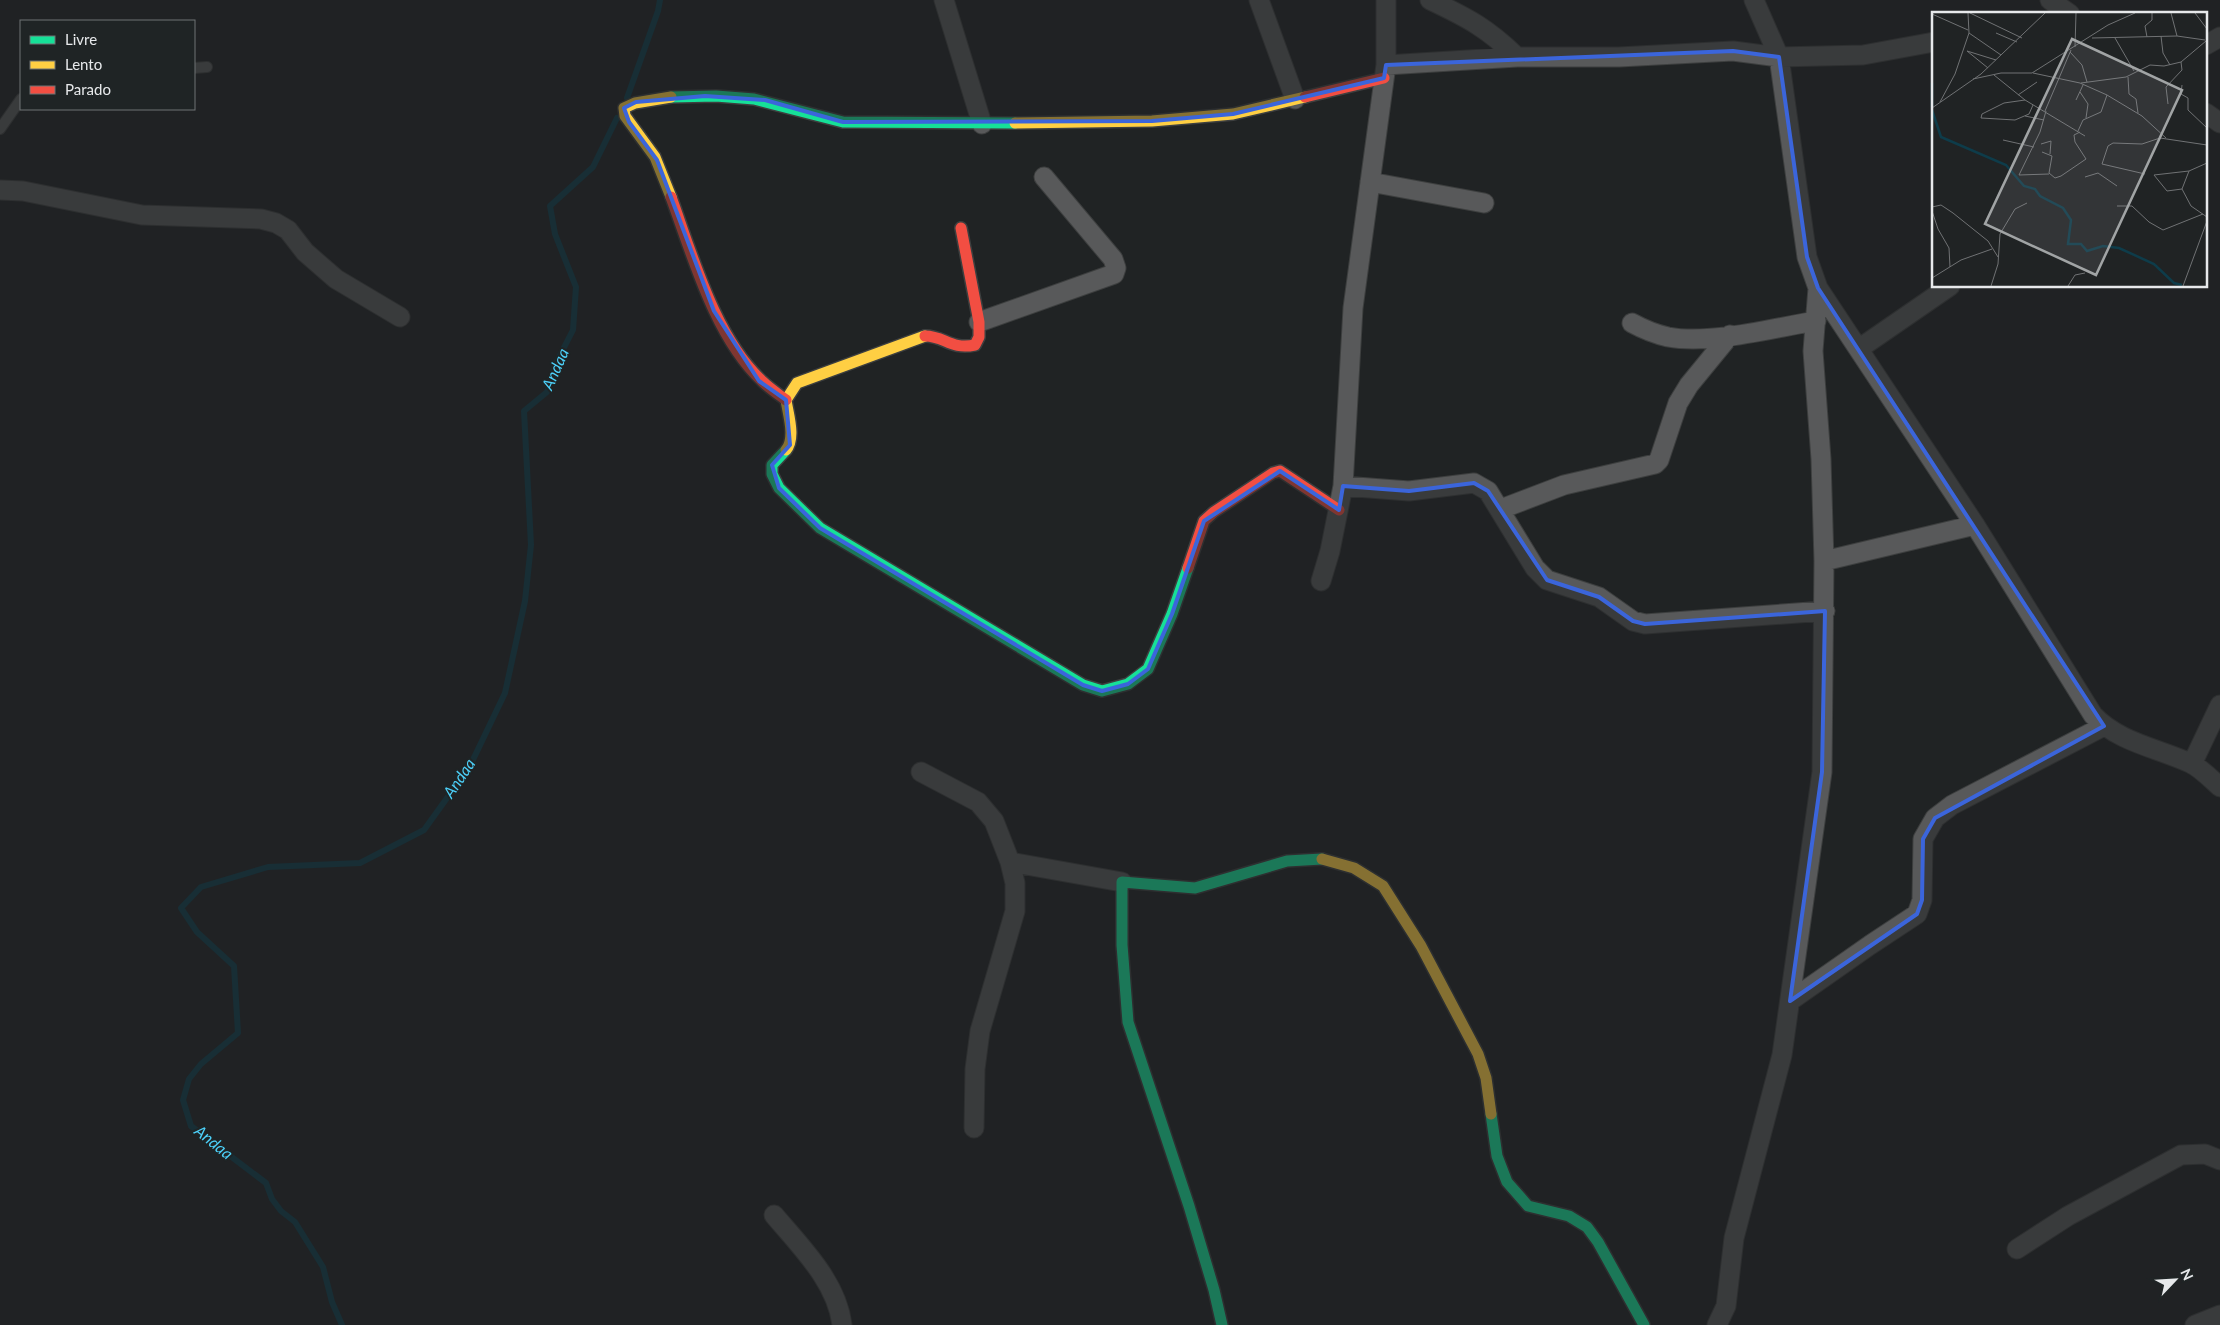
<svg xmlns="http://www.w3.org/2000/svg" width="2220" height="1325" font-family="Lato,sans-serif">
  <rect width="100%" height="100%" fill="#202324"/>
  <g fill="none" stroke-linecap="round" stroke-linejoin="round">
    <path stroke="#0e3c4a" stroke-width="6" d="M627,98l31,-87 2,-11
      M342,1325l-10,-23 -9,-35 -28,-45 -14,-11 -9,-12 -6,-16 -75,-57 -8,-26 6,-21 12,-15 37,-31 -4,-67 -37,-34 -16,-24 20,-21 67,-20 92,-4 64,-33 46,-64 35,-73 20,-92 6,-56 -7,-134 23,-19 8,-27 18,-35 3,-43 -21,-53 -5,-28 43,-39 24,-49"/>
    <defs>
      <path id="lane" d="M194,68l13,-1
        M0,129l21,-30"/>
      <path id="street" d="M944,0l38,124
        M1259,0l36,99
        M1430,0c38,18 57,28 87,57
        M1754,0l25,57 28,200 11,31 157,237 118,190c25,27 64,33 97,48 11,5 21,16 30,24
        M2050,0l20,14
        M2206,45l14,-8
        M1386,65l131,-8h102l114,-6 46,6 84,-2 71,-13
        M2206,113l14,10
        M1370,182l114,21
        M0,190l23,1 119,24 119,4 15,4 12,7 17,22 31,27 64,38
        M979,322l135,-48 2,-6 -3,-9 -69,-82
        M1632,323c11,6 23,11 36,14 43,8 104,-9 148,-16
        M1860,348l90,-62
        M1343,486l66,5 65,-8 14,8 47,77 12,12 52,17 34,24 12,3 180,-13
        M1501,509l63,-24 91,-21 4,-4 19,-57 11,-18 41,-50
        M1824,561l151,-36
        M1321,581l9,-30 13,-65 10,-178 33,-243v-65
        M2192,764l28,-59
        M921,772l57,30 16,19 16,41 5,21v28l-35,120 -5,38 -1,59
        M1010,862l112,20
        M1790,1001l80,-56 47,-31 5,-14 1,-61 12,-21 17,-13 152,-79
        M774,1215c27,32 63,67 68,110
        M2017,1249l51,-33 113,-61 24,-1 15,6
        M1717,1325l9,-19 8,-68 48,-183 40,-283 2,-211 -3,-102 -8,-108 5,-63
        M2195,1325l25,-10"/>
      <path id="fast" d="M671,97l45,-1 38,3 89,23 172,1
        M786,450l-14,15v9l7,14 41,40 263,157 19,6 26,-7 20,-15 24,-55 16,-46
        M1491,1114l6,42 10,26 21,24 41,10 18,11 11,15 46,83
        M1222,1325l-8,-35 -25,-84 -61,-184 -6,-77v-63l73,6 92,-27 35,-2"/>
      <path id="slow" d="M671,97l-36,6 -11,5 1,8 30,41 16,40
        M1015,123l137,-2 81,-7 72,-17
        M786,450c10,-12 2,-36 0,-50l11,-17 128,-47
        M1322,859l32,9 29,18 38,60 57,108 8,24 5,36"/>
      <path id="jam" d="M1305,97l79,-19
        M671,197c22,60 44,140 91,184 7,7 16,13 24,19
        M925,336c20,0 25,14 50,9l4,-8v-15l-18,-94
        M1188,568l16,-47 10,-9 59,-39 7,-2 59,39"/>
    </defs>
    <use href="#lane" stroke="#3d3f3f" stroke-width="12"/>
    <use href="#street" stroke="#3d3f3f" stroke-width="21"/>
    <use href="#fast" stroke="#3d3f3f" stroke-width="14"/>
    <use href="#slow" stroke="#3d3f3f" stroke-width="14"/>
    <use href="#jam" stroke="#3d3f3f" stroke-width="14"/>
    <use href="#lane" stroke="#58595a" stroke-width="10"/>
    <use href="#street" stroke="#58595a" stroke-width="19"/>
    <use href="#fast" stroke="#16e098" stroke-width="11"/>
    <use href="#slow" stroke="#ffcf43" stroke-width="11"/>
    <use href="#jam" stroke="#f24e42" stroke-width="11"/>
  </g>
  <path d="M0 0H2220V1325H0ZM1733,51l46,6 28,200 11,31 286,438 -169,92 -12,21 -1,61 -5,14 -127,87 32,-229 3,-161 -180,13 -12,-3 -34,-24 -52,-17 -59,-89 -14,-8 -65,8 -66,-5 -4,24 -59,-39 -76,50 -32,93 -24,55 -20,15 -26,7 -19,-6 -263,-157 -41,-40 -7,-23 18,-20 -4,-45 -27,-19 -45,-70 -57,-151 -28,-38 -5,-14 12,-6 69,-6 60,4 78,22 309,-1 81,-7 151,-36 2,-13z" fill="#202324" fill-opacity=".55" fill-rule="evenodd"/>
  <path fill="none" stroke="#3b65db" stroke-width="4" stroke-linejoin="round" d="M1733,51l46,6 28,200 11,31 286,438 -169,92 -12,21 -1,61 -5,14 -127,87 32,-229 3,-161 -180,13 -12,-3 -34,-24 -52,-17 -59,-89 -14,-8 -65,8 -66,-5 -4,24 -59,-39 -76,50 -32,93 -24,55 -20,15 -26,7 -19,-6 -263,-157 -41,-40 -7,-23 18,-20 -4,-45 -27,-19 -45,-70 -57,-151 -28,-38 -5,-14 12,-6 69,-6 60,4 78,22 309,-1 81,-7 151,-36 2,-13z"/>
  <g text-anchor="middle" stroke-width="4" stroke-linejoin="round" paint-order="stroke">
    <g font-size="16" font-style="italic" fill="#4dd0f9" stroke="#1f2425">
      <text transform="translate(555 369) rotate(-66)" y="6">Andaa</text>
      <text transform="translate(459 778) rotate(-56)" y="6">Andaa</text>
      <text transform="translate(214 1142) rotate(39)" y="6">Andaa</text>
    </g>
  </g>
  <g transform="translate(1932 12)">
    <rect width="275" height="275" fill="#202324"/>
    <path fill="none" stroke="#0e3c4a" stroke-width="2.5" d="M0,71v24M0,98l9,27 65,28 18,21 11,3 5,7 23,12 8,12 -3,24h13l6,7 16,-5 16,2 35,16 20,19 8,2"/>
    <path fill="none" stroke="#707274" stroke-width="1" d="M36,1l1,20 32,22M38,1l52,25M239,1l6,23M263,1l12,16M0,2l36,16M64,21l21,9M229,24l2,17 7,12M215,25l-2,-11 7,-6v-7M160,26l85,-2 28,4M183,26l19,33M143,35l1,-34M35,39l29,9M35,39l21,17M138,40l12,13 5,17M101,61l47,10 27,12 35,21 24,22M62,63l31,25 60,36M196,65l1,17 7,5 2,14M41,67l28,-6h31l76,-48 27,-12M149,71l45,-6 24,-12 14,1 17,-4 25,-21M250,73l-1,9 7,4v12l19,18M148,80l8,12 -2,14M86,83l19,-13M93,88l-21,3 -22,11 -1,4 34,2 14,-6 4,-9M144,88l7,-15M8,90l15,-28 14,-41M236,92l-2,-17 16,-17 -1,-8M0,96l49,-34 64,-61M113,99l26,-61M114,99l-6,21 -21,43 30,-1M93,104l19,4M146,119l5,-11 18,-8 6,-17M71,128l31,7M109,132l10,-3 -1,13M110,140l10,4 -3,17 6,5 6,-2 25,-17 -11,-17 -1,-7 6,-3M275,151l-18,8 -7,18 9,17 16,11M213,162l-43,-10 6,-18 5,-3 29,1 18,-6 47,7M153,165l13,-4 19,13M250,177l-15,2 -13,-16 35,-4M185,194h15l17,16 14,8 40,-16M0,195l9,-2 12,8 35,28 10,16M0,199l6,18 11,19 1,19M0,266l29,-18 31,-11M59,274l7,-22 2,-30 15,-25 12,-6M136,274l7,-11 10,-2M251,274l24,-65"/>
    <path fill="#a1a4a5" fill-opacity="0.15" stroke="#a1a4a5" stroke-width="2.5" d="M140,27l110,51 -86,185 -111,-51z"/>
    <rect width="275" height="275" fill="none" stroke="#e7e9eb" stroke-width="2.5"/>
  </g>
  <rect x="20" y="20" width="175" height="90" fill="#1f2425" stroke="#6f7374"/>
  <rect x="30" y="36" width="25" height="8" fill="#16e098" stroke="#6f7374"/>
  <text x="65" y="45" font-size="15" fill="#e7e9eb">Livre</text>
  <rect x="30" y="61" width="25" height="8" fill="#ffcf43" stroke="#6f7374"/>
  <text x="65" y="70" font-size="15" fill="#e7e9eb">Lento</text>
  <rect x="30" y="86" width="25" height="8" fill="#f24e42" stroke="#6f7374"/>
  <text x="65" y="95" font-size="15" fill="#e7e9eb">Parado</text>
  <g transform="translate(2175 1280) rotate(65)" stroke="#1f2425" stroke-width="4" paint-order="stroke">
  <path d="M0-4L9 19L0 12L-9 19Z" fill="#e7e9eb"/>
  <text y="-8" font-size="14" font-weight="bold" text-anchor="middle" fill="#e7e9eb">N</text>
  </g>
</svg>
